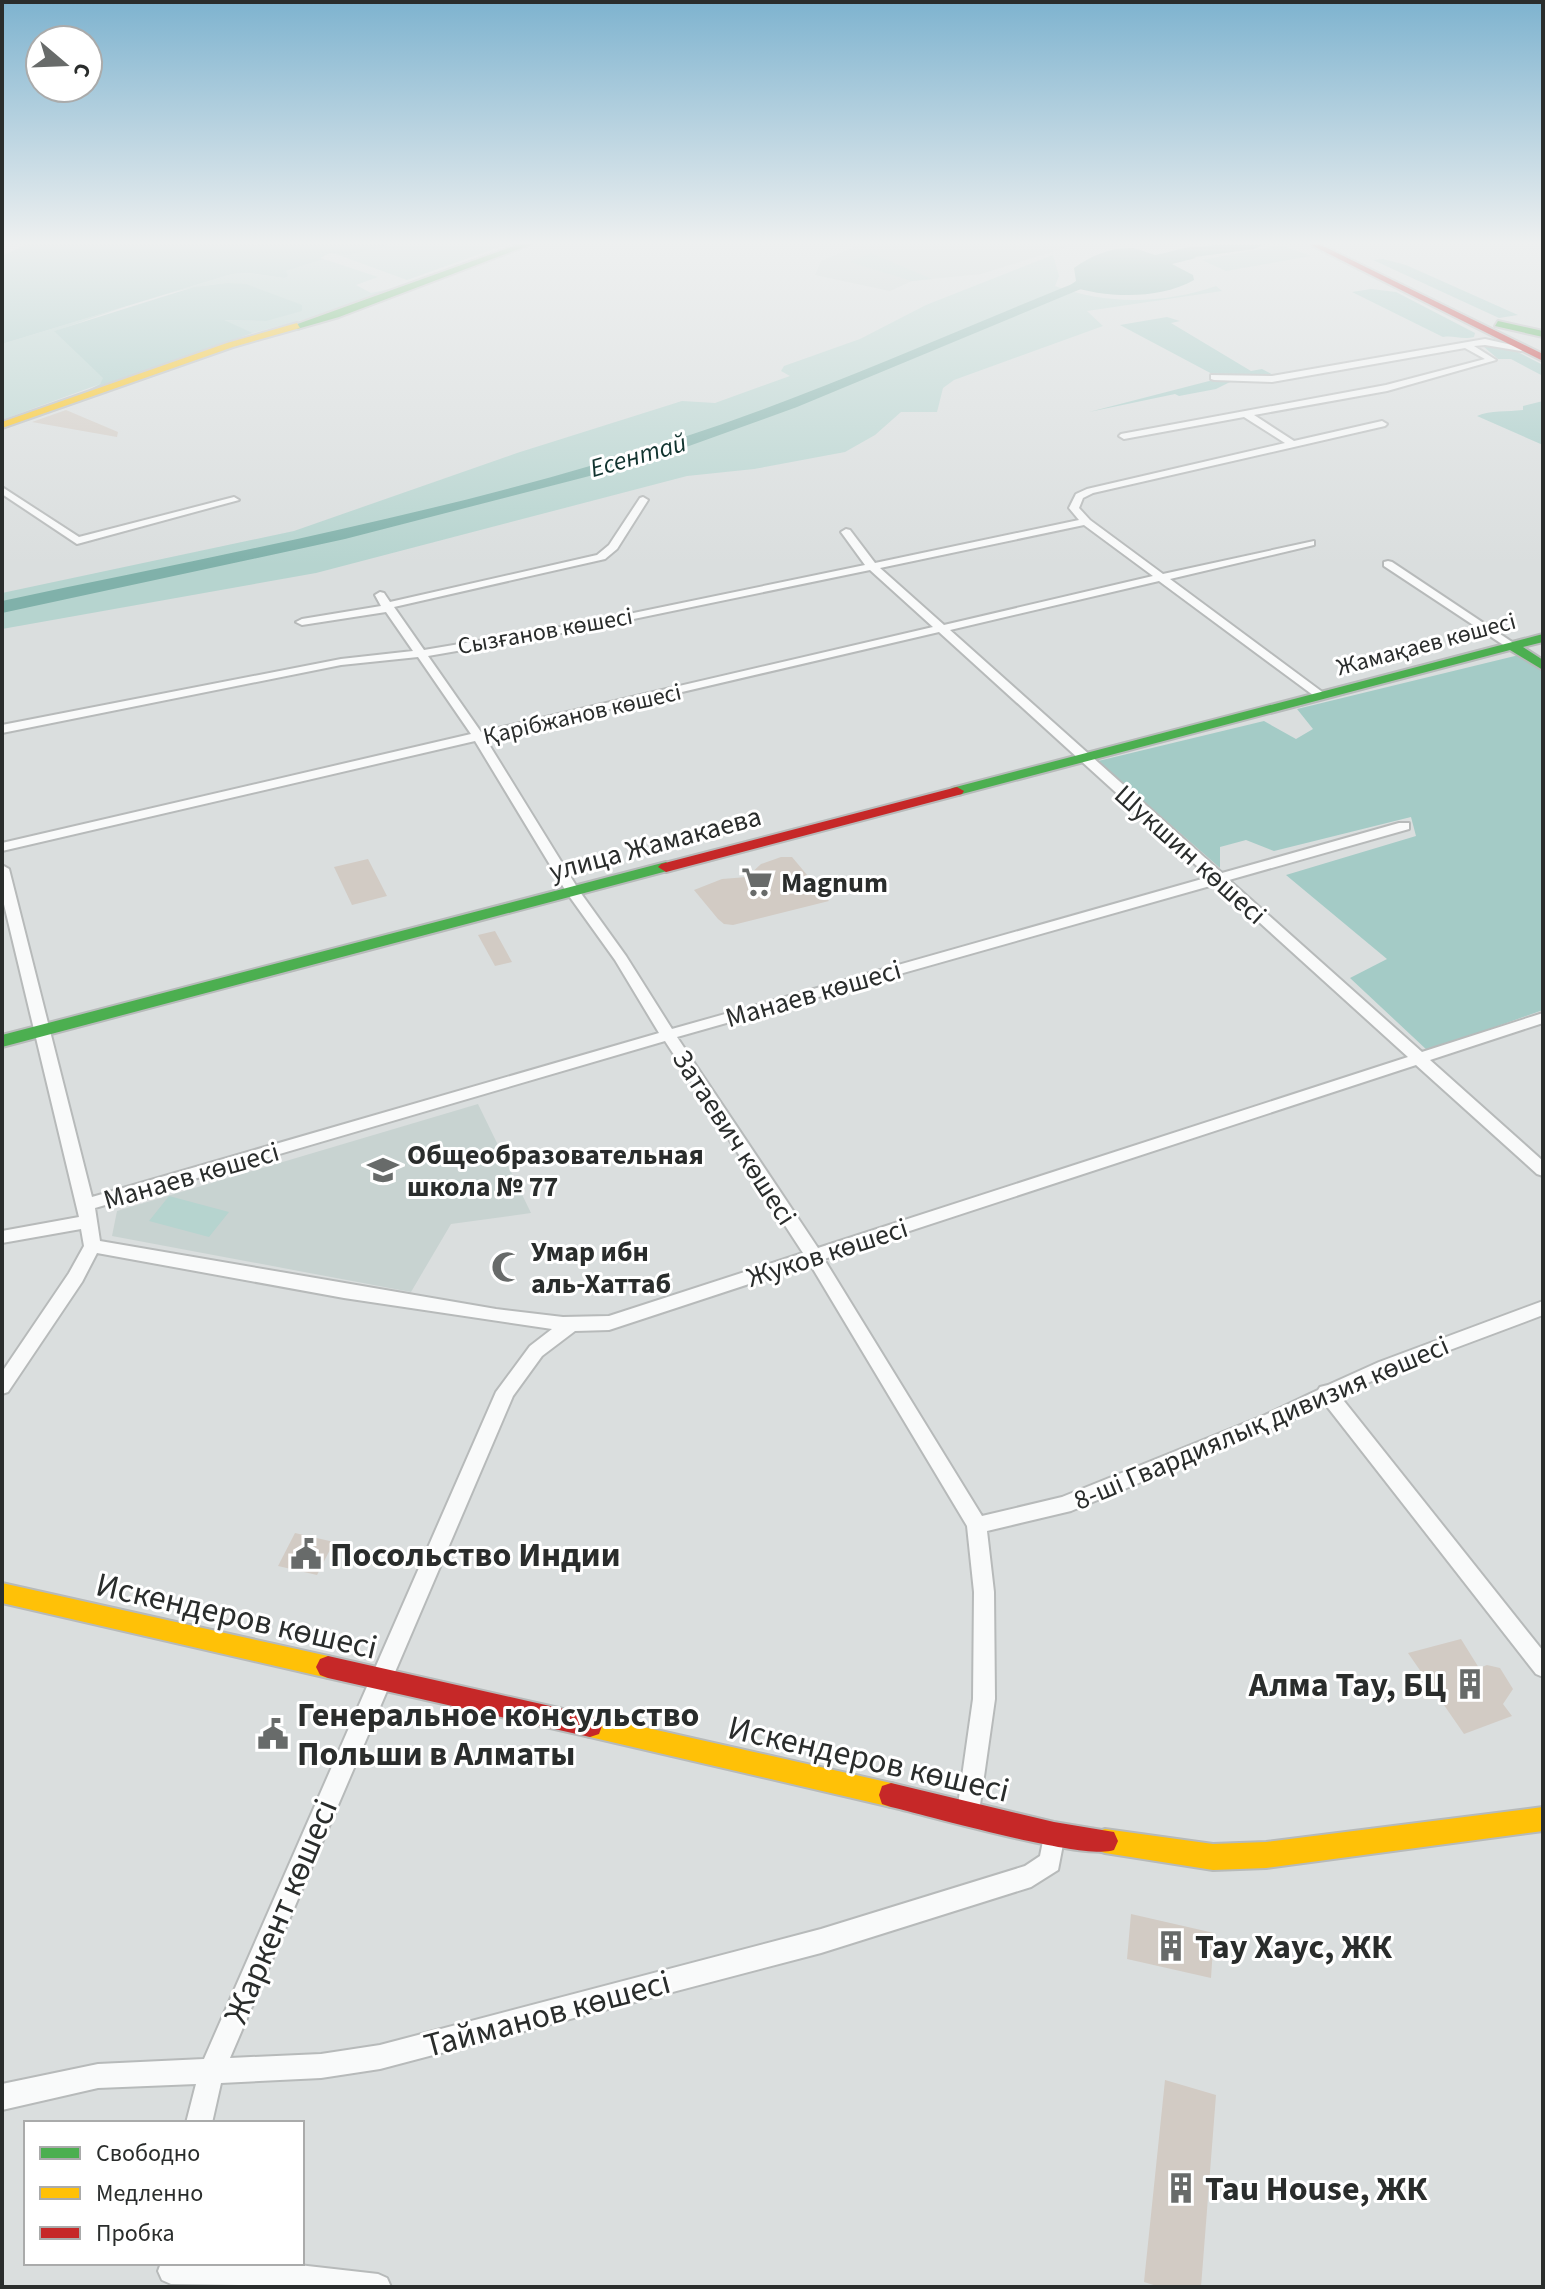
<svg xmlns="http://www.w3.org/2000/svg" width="1545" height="2289" font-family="'Source Sans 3',sans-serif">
  <rect width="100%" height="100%" fill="#dadede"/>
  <path fill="#c8d3d1" d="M859,245h215l-93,29 -69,7 -22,10 -75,-16 6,-14z
    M478,1104l53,109 -80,11 -40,68 -299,-56 5,-25z"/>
  <path fill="#b6d4cf" d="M311,245h194l-98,35z
    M1281,245l30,11 -85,15 -24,-11z
    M871,253l61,26 -20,2 -62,-19z
    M1053,255l6,21 -4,10c51,19 110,18 161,0l6,5 -135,20 16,15 -149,54 -11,8 -6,24h-36l-26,23 -30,17 -91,17 -67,7 -371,97 -314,56v-36l292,-62 223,-78 165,-52 33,2 75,-27 -9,-5 3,-5 76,-27 66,-34z
    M324,259l54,18 -22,8 15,8 46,-10 -77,27 -87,23 -32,-13 45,1 -40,-38c-59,5 -116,30 -171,48l49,47 -4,6 -98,36v-76l230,-70 15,-1 37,5 1,-7z
    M169,1196l60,16 -20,25 -60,-16z"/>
  <path fill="#a4cbc6" d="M25,245h363l-39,10 -19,-2 -10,5 4,1 -38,12 2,5 -4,2 -36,-5 -16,1 -230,70v-88z
    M1383,259l23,6 112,50 -19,3 -126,-58z
    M226,283l20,1 56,21v6l-36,10 -42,-1 29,13 -165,57 12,-6 3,-6 -49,-47 140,-44z
    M1371,289l25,3 79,41 -1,4c-13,3 -20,-2 -31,0l-91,-45z
    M1167,317l13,4 -9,2 80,48 11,-2 15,8 -61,-1 -96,-51z
    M1483,346l27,2 33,17v11l-32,-17h-13z
    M1213,380l19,1 -16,8 -37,7 -4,-2 -86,18z
    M1543,401v44l-66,-29c14,-6 30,-4 46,-6v-4z
    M1519,655l24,16v339l-115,41 -78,-73 37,-19 -101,-84 130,-39 -5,-19 -137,34 -28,-11 -26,7v21l-122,-107 166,-40 32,18 17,-10 -16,-20z"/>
  <path fill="#80b1aa" d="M1134,248l21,7 27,-5 14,8 -24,6 21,11 1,5c-35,20 -88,18 -125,6l7,-5 -2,-13c18,-13 38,-21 60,-20z"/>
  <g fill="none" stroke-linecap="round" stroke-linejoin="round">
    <path fill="#80b1aa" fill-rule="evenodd" d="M1216,245h46l-7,4 -106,14 -7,-4 42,-11z
      M1105,271l12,3 -320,133 -108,39 -84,26 -260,67 -343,74v-12c226,-48 455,-90 676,-162 145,-47 285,-112 427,-168z"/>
  </g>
  <path fill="#d2cbc4" d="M66,410l52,22 -1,5 -85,-15z
    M781,857h11l37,44 -96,24 -9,-1 -6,-5 -24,-29 28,-11 25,-2 14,-13z
    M368,859l19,37 -35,9 -18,-38z
    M495,931l17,31 -17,4 -17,-31z
    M295,1533l39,9 -17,33 -39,-9z
    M1461,1639l18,29 8,-3 13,3 13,21 -10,15 9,12 -48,18 -56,-81z
    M1131,1914l83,19 -3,45 -84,-19z
    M1165,2080l51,15 -15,192h-41l-16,-5z"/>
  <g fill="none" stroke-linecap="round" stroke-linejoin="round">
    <defs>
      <path id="street" d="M1485,339l40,9 -4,3 -36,-6 -11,1 22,14 -109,31 -133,24 40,26 88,-20 5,3 -2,2 -292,67 -10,5 -4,10 11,12 73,54 151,-33v4l-144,34 155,115v4h-8l-158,-117 -209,49 272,243 177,-50h10v6l-180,51 193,172 121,-39v10l-113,37 113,101v15l-6,-2 -121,-109 -592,194 158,257 80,-19 203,-82 53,-25 2,-3 8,-2 51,-23 164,-61v14l-152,57 -51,24 203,255v26l-7,-3 -211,-270 -46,21 -208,86 -84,20 7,61 1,107 -16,113 -3,8 -8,3 -8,-3 -3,-8 16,-113 1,-107 -7,-66 -157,-262 -201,66 -34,1 -33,25 -29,40 -283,662 91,-4 59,-9 441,-116 204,-63 15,-10 6,-30 8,-3 8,3 3,8 -7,36 -27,17 -210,66 -441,116 -59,9 -100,5 -9,40h-26l10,-39 -98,4 -96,22v-26l96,-20 106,-5 292,-667 34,-46 22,-17 -208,-31 -247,-45 -15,29 -74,110 -6,2v-22l67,-99 15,-27 -3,-17 -79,14v-12l77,-14 -77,-321v-31l7,4 83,328 567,-164 -44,-73 -48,-67 -92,-152 -473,110v-8l469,-109 -53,-77 -77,8 -339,68v-8l339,-66 72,-8 -27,-39 -84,13 -6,-3 6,-3 79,-13 -6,-11 5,-3 4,1 6,9 207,-47 12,-10 31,-47 3,-1 5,3 -31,49 -12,10 -211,48 30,43 166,-28 275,-57 -24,-33 5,-3 4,1 25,33 204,-43 -10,-12 7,-14 11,-5 198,-46 -41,-26 -120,22 -5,-3 2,-2 265,-49 99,-26 -20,-11 -193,34 -58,-2 -3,-1v-4l61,1zM1084,525l69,51 -209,49 -64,-57zM870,570l63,57 -452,105 -53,-76 162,-28zM939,632l270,245 -537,152 -46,-73 -46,-64 -95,-154zM1217,884l191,173 -590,191 -141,-211zM665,1041l138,212 -194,63 -46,1 -67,-8 -396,-68 -5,-33z
        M2,487l77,50 155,-40 5,3 -162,44 -75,-50z
        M1388,561l4,1 126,84 -10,2 -124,-82v-4z
        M161,2263h120l97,11 9,4 4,9 -220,-3 -9,-4 -4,-9z"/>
      <path id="fast" d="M517,245h12l-190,72 -42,12 -5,-3z
        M1498,321l45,10v6l-48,-11z
        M1543,634v8l-20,5 20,13v10l-33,-20 -548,144 -5,1 -7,-4 2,-3z
        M666,862l8,5 -3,3 -669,177v-12z"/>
      <path id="slow" d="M297,323l3,5 -67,19 -231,81v-6l225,-79z
        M2,1583l326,73 8,3 4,8 -4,8 -8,3 -326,-75z
        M590,1715l301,68 9,3 3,9 -3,9 -9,3 -301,-70 -9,-3 -3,-8 3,-8z
        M1543,1807v24l-277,37 -53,2 -108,-17 -9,-3 -4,-9 4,-9 9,-3 108,15 53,-2z"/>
      <path id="jam" d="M1311,245h10l222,109v7z
        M957,787l7,4 -2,3 -296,78 -8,-5 3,-3z
        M328,1656l262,59 9,3 3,8 -3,8 -9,3 -262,-59 -8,-3 -4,-8 4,-8z
        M891,1783l163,39 60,10 4,9 -4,9c-29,11 -184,-34 -223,-43l-9,-3 -3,-9 3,-9z"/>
    </defs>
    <use href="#street" stroke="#b7baba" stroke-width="4"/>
    <use href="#fast" stroke="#b7baba" stroke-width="4"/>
    <use href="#slow" stroke="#b7baba" stroke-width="4"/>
    <use href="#jam" stroke="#b7baba" stroke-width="4"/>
    <use href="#street" fill="#f9fafa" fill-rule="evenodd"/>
    <use href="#fast" fill="#4caf50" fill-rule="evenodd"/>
    <use href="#slow" fill="#ffc107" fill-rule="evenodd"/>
    <use href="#jam" fill="#c62828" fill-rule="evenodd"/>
  </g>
  <linearGradient id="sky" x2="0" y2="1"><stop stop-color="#7eb3cf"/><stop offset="0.43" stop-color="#eef0f0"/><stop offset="1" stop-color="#eef0f0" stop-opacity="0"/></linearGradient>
  <rect width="1545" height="565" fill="url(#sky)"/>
  <defs>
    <symbol id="supermarket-bare" viewBox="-9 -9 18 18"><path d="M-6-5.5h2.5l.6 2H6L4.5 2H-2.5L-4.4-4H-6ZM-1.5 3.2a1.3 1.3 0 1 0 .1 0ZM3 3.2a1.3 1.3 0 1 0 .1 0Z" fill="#686b6a" stroke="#fff" stroke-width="2.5" paint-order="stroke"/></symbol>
    <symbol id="school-bare" viewBox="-9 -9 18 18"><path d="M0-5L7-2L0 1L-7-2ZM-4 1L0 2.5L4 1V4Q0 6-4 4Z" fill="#686b6a" stroke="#fff" stroke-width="2.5" paint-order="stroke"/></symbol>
    <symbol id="mosque-bare" viewBox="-9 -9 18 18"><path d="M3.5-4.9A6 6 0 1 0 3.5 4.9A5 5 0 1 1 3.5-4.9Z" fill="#686b6a" stroke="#fff" stroke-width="2.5" paint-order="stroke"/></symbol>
    <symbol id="civic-bare" viewBox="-9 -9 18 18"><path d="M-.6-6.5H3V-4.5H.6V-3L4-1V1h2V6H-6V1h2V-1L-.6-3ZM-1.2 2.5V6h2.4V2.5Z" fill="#686b6a" stroke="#fff" stroke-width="2.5" paint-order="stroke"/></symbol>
    <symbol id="building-bare" viewBox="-9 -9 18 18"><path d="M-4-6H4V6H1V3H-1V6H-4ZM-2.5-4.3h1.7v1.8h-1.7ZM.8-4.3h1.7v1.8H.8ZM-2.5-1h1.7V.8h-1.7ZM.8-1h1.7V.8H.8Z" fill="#686b6a" stroke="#fff" stroke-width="2.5" paint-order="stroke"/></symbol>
  </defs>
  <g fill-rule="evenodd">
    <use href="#supermarket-bare" x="735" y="860" width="44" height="44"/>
    <use href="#school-bare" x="361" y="1148" width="44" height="44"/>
    <use href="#mosque-bare" x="485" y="1245" width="44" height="44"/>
    <use href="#civic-bare" x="284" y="1532" width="44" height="44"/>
    <use href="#building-bare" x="1448" y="1662" width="44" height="44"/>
    <use href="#civic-bare" x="251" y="1712" width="44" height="44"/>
    <use href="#building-bare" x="1149" y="1924" width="44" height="44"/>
    <use href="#building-bare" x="1159" y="2166" width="44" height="44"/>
  </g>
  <g text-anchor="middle" stroke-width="6" stroke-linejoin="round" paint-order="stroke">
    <g font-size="24" fill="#2a2d2c" stroke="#fff">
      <text transform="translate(545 631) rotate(-10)" y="8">Сызғанов көшесі</text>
      <text transform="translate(1426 644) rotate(-15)" y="8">Жамақаев көшесі</text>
      <text transform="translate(582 714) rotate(-13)" y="8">Қарібжанов көшесі</text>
    </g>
    <g font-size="26" font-style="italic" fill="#11332f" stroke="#fff">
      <text transform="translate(638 455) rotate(-16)" y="9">Есентай</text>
    </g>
    <g font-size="28" fill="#2a2d2c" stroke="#fff">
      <text transform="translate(655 843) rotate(-15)" y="10">улица Жамакаева</text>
      <text transform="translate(1191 854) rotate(42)" y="10">Шукшин көшесі</text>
      <text transform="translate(813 993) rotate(-16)" y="10">Манаев көшесі</text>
      <text transform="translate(735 1137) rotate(57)" y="10">Затаевич көшесі</text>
      <text transform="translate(191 1175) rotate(-16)" y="10">Манаев көшесі</text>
      <text transform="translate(827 1252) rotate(-18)" y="10">Жуков көшесі</text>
      <text transform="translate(1261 1422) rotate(-23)" y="10">8-ші Гвардиялық дивизия көшесі</text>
    </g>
    <g font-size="28" font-weight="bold" fill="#2a2d2c" stroke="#fff" text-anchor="start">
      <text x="781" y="892">Magnum</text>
      <text x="407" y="1164">Общеобразовательная<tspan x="407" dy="32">школа № 77</tspan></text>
      <text x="531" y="1261">Умар ибн<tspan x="531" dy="32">аль-Хаттаб</tspan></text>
    </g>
    <g font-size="34" font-weight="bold" fill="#2a2d2c" stroke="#fff" text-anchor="start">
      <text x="330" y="1566">Посольство Индии</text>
      <text x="1446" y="1696" text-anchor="end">Алма Тау, БЦ</text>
      <text x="297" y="1726">Генеральное консульство<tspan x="297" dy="39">Польши в Алматы</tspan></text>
      <text x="1195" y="1958">Тау Хаус, ЖК</text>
      <text x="1205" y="2200">Tau House, ЖК</text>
    </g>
    <g font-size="34" fill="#2a2d2c" stroke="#fff">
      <text transform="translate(237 1615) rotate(13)" y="12">Искендеров көшесі</text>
      <text transform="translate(869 1758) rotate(13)" y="12">Искендеров көшесі</text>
      <text transform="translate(280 1911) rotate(-67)" y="12">Жаркент көшесі</text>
      <text transform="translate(547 2013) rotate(-15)" y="12">Тайманов көшесі</text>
    </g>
  </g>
  <rect width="1545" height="2289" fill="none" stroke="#2a2d2c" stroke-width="8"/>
  <rect x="24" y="2121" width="280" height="144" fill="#ffffff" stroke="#aaabab" stroke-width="2"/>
  <rect x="40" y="2147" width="40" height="12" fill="#4caf50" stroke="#aaabab" stroke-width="2"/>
  <text x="96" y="2161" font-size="24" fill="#2a2d2c">Свободно</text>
  <rect x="40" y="2187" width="40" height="12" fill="#ffc107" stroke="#aaabab" stroke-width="2"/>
  <text x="96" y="2201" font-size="24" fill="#2a2d2c">Медленно</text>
  <rect x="40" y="2227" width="40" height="12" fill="#c62828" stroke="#aaabab" stroke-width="2"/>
  <text x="96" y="2241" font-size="24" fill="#2a2d2c">Пробка</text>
  <g transform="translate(64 64) rotate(109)"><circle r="38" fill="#ffffff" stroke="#aaabab" stroke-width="2"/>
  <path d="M0-6L14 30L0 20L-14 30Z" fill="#686b6a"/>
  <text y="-12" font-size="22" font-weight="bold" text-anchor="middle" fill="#2a2d2c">С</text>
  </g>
</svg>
